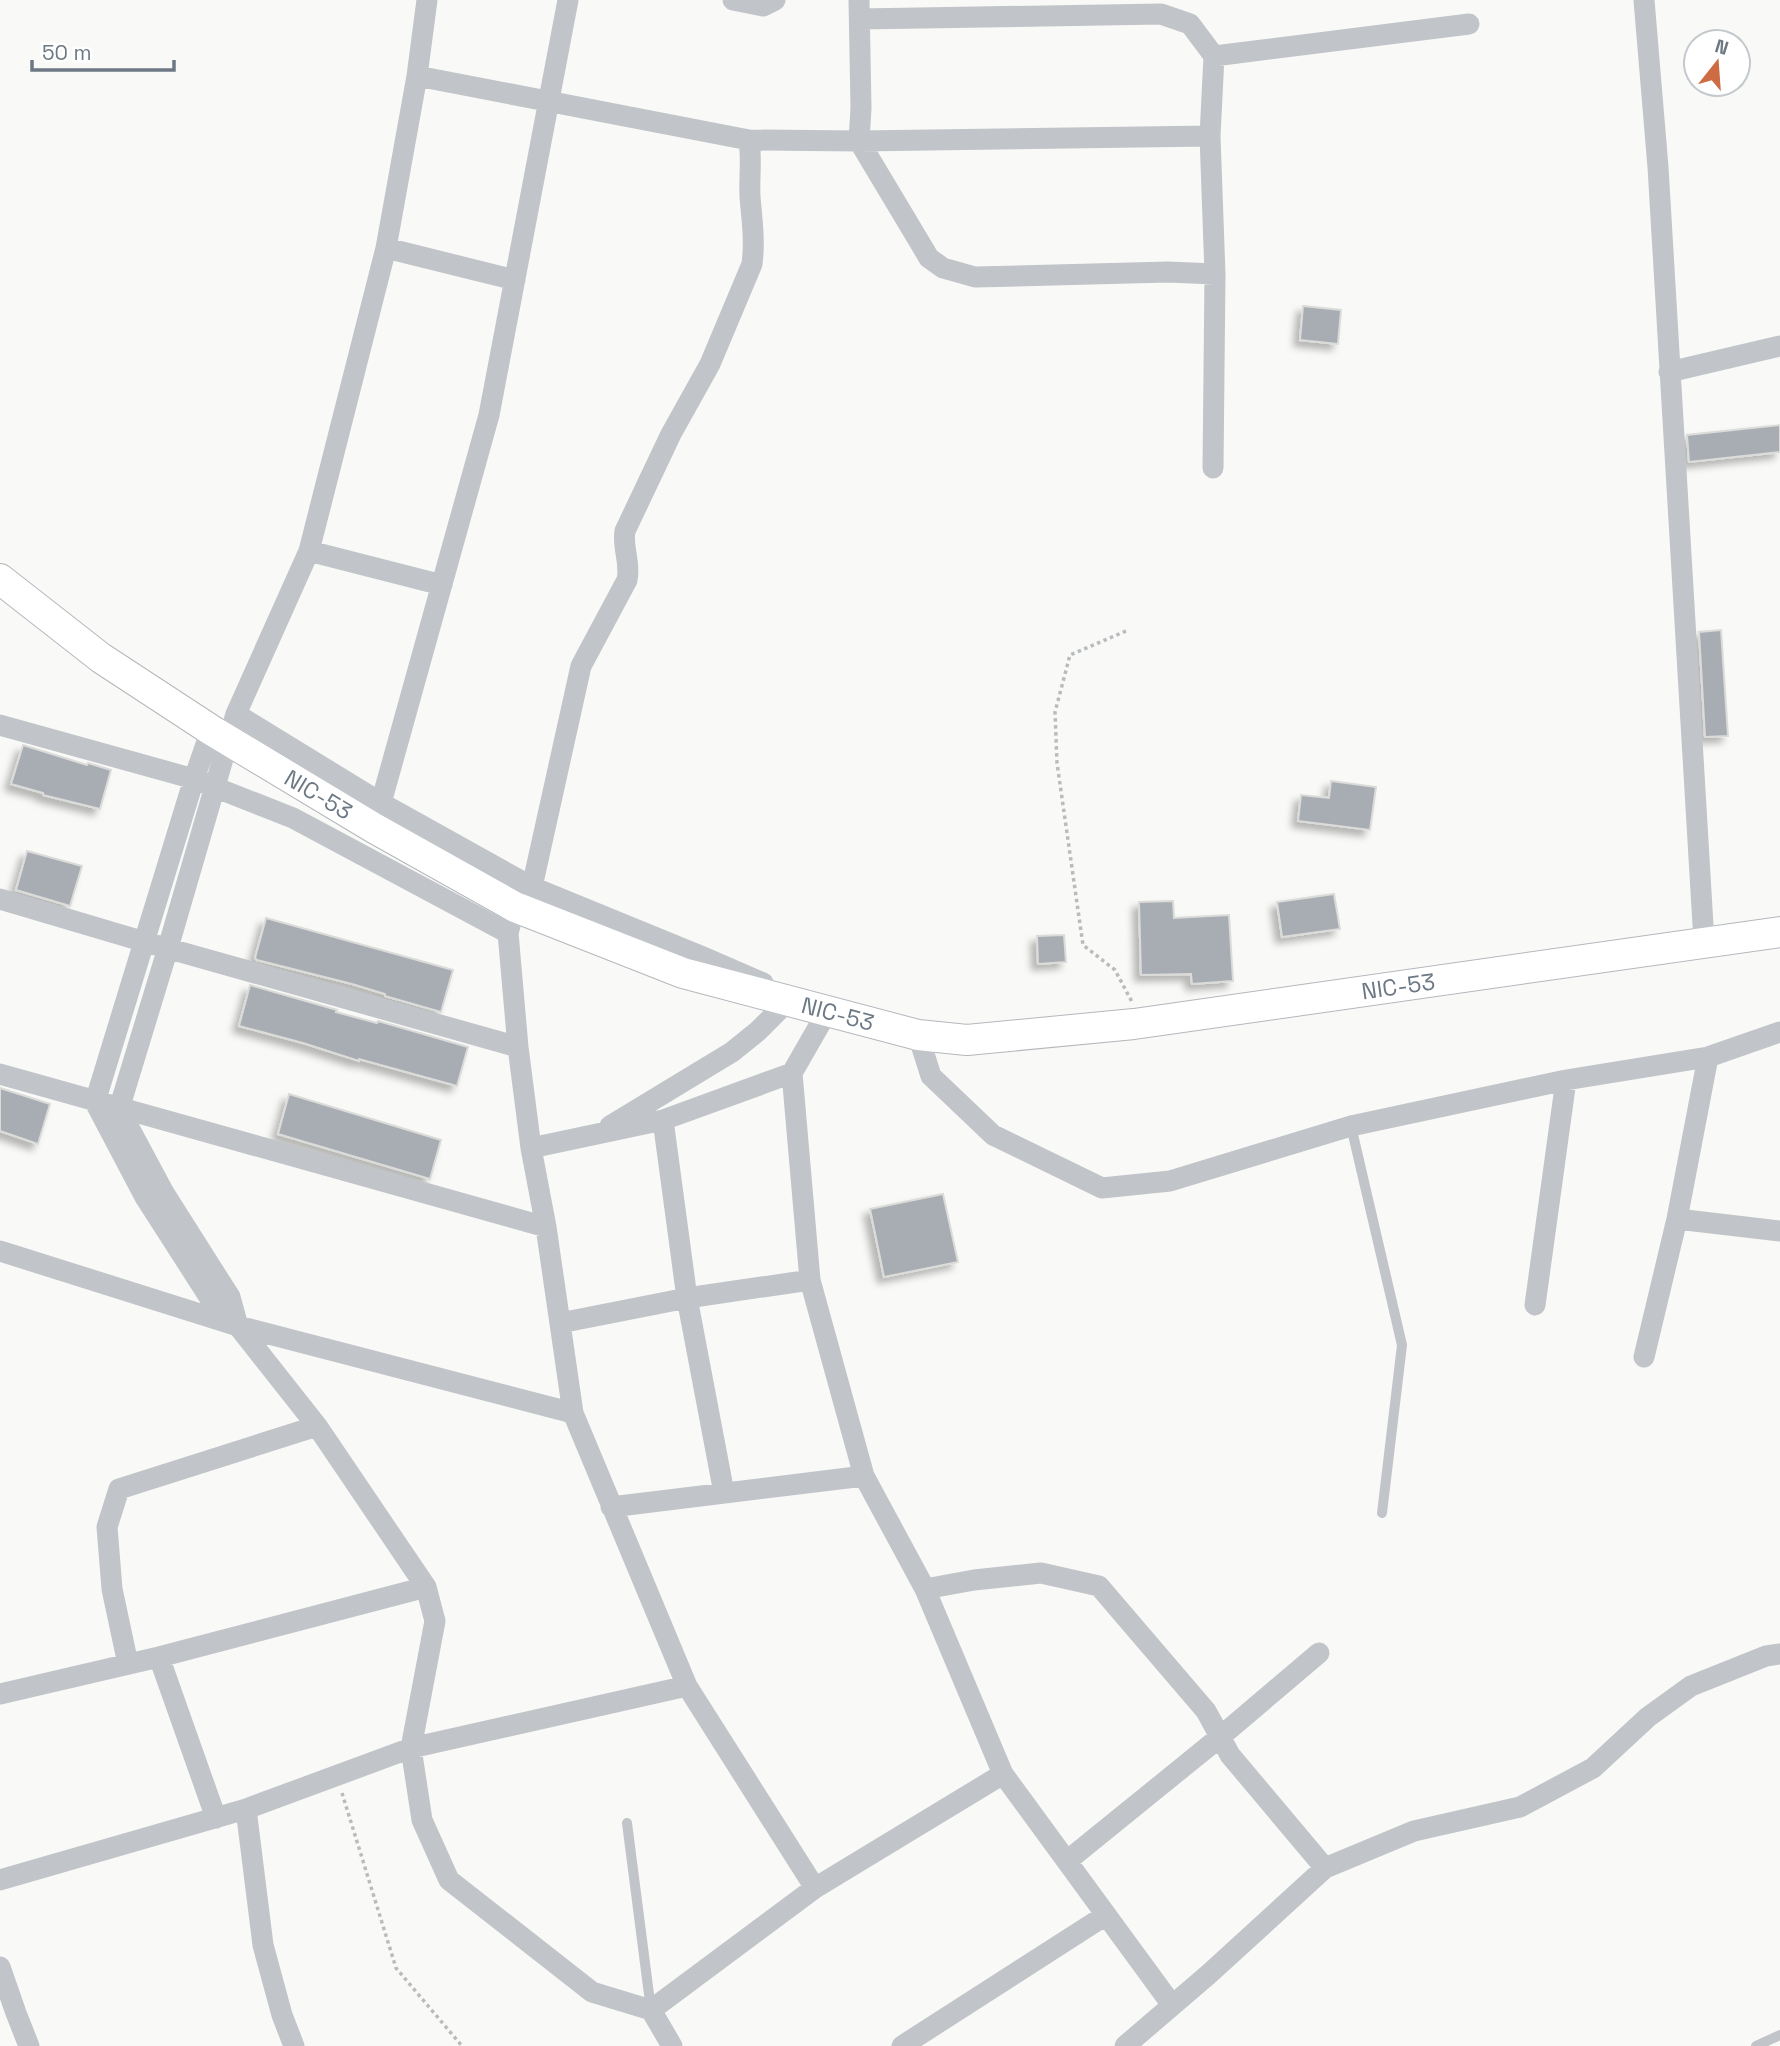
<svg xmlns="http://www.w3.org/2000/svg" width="1780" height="2046" font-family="'Space Grotesk',sans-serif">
  <defs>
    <filter id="shadow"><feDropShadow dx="-6" dy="6" stdDeviation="3.5" flood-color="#0004"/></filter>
  </defs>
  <rect width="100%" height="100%" fill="#f9f9f7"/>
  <path fill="#a7adb3" stroke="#dbdbd9" stroke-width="2" filter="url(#shadow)" d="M1303,306l38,4 -3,34 -38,-4z
    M1780,425v27l-91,10 -2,-27z
    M1721,630l7,106 -23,1 -6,-105z
    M23,745l64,20 1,-2 23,7 -11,39 -57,-14v-2l-32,-9z
    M1331,781l45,6 -6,43 -72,-9 3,-26 28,3z
    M27,851l55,15 -12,40 -54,-16z
    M1334,894l6,35 -58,8 -5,-35z
    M1173,901l1,17 55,-3 4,66 -41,3 -1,-10 -50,1 -2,-73z
    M266,918l187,52 -12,42 -56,-16v-2l-33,-10 -95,-24 -2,-2z
    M1064,935l2,27 -28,2 -1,-28z
    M250,985l87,25 -1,2 41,11 1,-2 90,26 -11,39 -98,-27v2l-56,-18 -64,-17z
    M0,1088l50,16 -12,40 -38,-13z
    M289,1094l152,46 -11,39 -152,-45z
    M943,1194l15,68 -74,15 -14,-68z"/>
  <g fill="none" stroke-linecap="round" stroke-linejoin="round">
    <defs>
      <g id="secondary">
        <path id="s1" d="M0,579l101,79 110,72 163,98 141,79 168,66 235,62 49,5 167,-16 646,-92"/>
      </g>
    </defs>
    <use href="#secondary" stroke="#b4b8bc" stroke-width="32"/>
    <path stroke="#b9bcbe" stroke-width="3.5" stroke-dasharray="3.5 3.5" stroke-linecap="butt" d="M1126,631l-56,24 -15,57 2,51 26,182 32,25 17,32
      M342,1793l54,175 66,78"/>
    <path stroke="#c1c4c8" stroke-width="10" d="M1351,1126l51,219 -20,168
      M627,1823l24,187
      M1756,2046l24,-11"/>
    <path stroke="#c1c4c8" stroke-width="21" d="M733,0l30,6 12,-6
      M1644,0l14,167 46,775
      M860,19l301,-5 29,10 24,32 -4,80 5,138 -47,-2 -193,5 -32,-9 -14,-10 -70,-117 351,-5
      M1214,56l255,-32
      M417,76l10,-76
      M386,248l129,32
      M1669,372l111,-26
      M1213,468l2,-194
      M309,551l133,34
      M236,714l73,-163 77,-303 31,-172 332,64 110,1 2,-33 -2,-108
      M0,725l194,54 99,39 215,115
      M211,730l-17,49 -99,323 50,95 68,106 25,23 79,100 109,161 9,34 -24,127 11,72 27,60 143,112 59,18 21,36
      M381,803l108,-388 79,-415
      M532,887l49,-221 46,-86c4,-17 -5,-32 -2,-49l46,-97 39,-70 42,-100c3,-23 0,-44 -2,-67 -1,-19 2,-38 -1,-57
      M0,899l145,43 373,105
      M515,907l-7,26 10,114 13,101 15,79 27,186 114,273 128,202
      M918,1035l13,41 62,59 109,53 68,-7 181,-55 215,-46 142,-23 72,-25
      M792,1073l18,207 54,196 61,113 78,185 169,231
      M0,1074l546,153
      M663,1120l24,178 37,195
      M610,1126l122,-74 26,-21 30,-30
      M531,1148l132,-28 129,-47 35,-61 -12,-6
      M1677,1219l103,12
      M0,1251l238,75 335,87
      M1535,1305l31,-225
      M560,1323l127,-25 123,-18
      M238,1326l-8,-29 -66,-104 -45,-84 49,-161 68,-234 145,89 151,84 171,70 60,26
      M1644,1357l33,-138 31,-162
      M611,1507l253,-31
      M925,1589l49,-9 67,-7 58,13 107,125 24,44 95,113
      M159,1657l57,161
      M128,1664l-16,-75 -5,-62 12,-38 198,-63
      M0,1694l159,-37 267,-70
      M246,1809l17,136 19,70 12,31
      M1067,1861l153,-124 99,-84
      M0,1880l246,-71 165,-61 276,-62
      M0,1967l16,46 13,33
      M651,2010l164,-122 188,-114
      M902,2046l204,-131
      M1125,2046l84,-72 116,-106 89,-37 106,-24 73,-39 55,-51 43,-31 75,-30 14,-2"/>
    <use href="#secondary" stroke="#fff" stroke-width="30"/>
  </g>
  <g text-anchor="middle" stroke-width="7" stroke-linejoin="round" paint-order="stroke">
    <g font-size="23" fill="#6c7884" stroke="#fff">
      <text dy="8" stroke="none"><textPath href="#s1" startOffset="385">NIC-53</textPath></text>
      <text dy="8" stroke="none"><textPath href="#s1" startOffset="1519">NIC-53</textPath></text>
      <text dy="8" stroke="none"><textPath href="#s1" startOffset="952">NIC-53</textPath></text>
    </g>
  </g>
  <g transform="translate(1717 63) rotate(17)"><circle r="33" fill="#ffffff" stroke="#c4c9ce" stroke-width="2"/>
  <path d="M0-5L12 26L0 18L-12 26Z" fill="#cd6b43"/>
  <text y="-10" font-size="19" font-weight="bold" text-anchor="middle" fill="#6c7884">N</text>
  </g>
  <path d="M32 60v10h142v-10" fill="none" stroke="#6c7884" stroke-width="3.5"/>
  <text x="42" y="60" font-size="21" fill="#6c7884" stroke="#ffffff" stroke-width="5" paint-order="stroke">50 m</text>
</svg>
